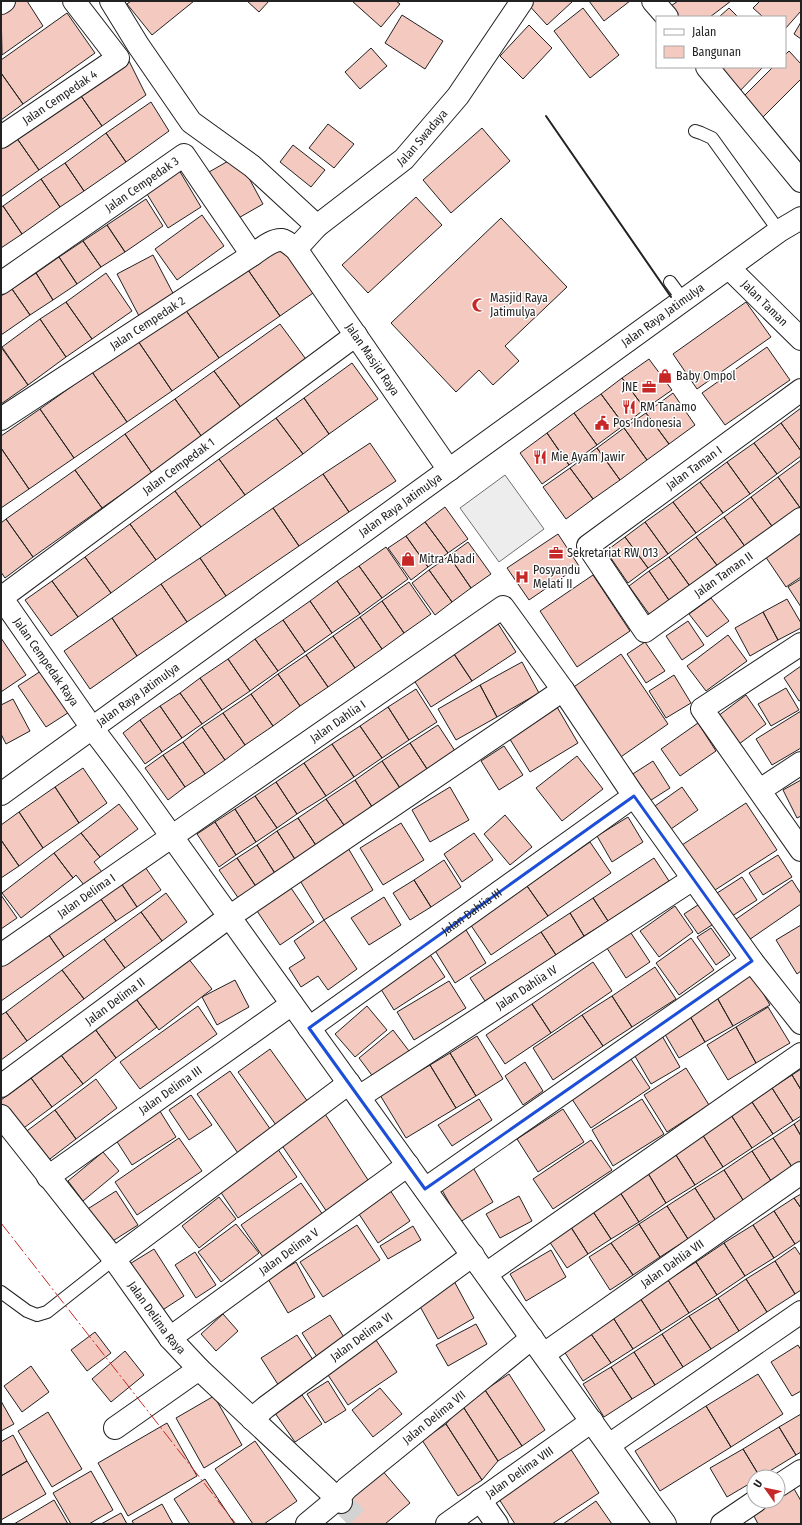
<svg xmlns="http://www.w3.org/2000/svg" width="802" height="1525" font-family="'Fira Sans Condensed',sans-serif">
  <rect width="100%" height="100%" fill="#fff"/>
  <path fill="#ededed" stroke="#6f6f6f" d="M505,475l39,54 -45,33 -39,-54z"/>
  <path fill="#f3c9c0" stroke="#222" d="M7,1h20l16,25 -41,29 -1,-50z
    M131,1h63l-42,34 -25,-31z
    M247,1h22l-10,11z
    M352,1h44l4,3 -19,23z
    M525,1h48l-26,24z
    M589,1h41l-26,20z
    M678,1h53l-21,16h-35l-7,-9z
    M760,1h41v10l-16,18v-12h-22l-10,-9z
    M583,8l36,47 -29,23 -36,-47z
    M729,8l9,9h-19z
    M67,13l28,40 -72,51 -22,-31v-13z
    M402,15l41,26 -18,28 -40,-26z
    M801,22v17l-7,-5z
    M529,25l23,23 -29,31 -23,-23z
    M371,48l16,18 -27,23 -15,-17z
    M789,51l12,13v15l-42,42 -20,-20 34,-34h12v-12z
    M128,59l18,36 -44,31 -23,-33z
    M725,67h38l-27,28 -20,-18z
    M1,73l22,31 -22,16z
    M79,93l23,33 -63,44 -23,-33z
    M151,102l18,29 -43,31 -20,-29z
    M328,124l26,20 -20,24 -25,-20z
    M482,128l28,33 -59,52 -28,-33z
    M106,133l20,29 -42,29 -19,-28z
    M16,137l23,33 -38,27v-50z
    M293,145l32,25 -14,17 -31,-25z
    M237,156l26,48 -28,16 -26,-48z
    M65,163l19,28 -24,16 -19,-28z
    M176,165l25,42 -33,21 -26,-42z
    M41,179l19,28 -38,27 -19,-28z
    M416,197l26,28 -74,68 -26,-28z
    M146,199l17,27 -38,26 -18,-27z
    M3,206l19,28 -21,14v-41z
    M202,215l22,31 -47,34 -22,-31z
    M501,218l66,69 -62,59 14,15 -26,24 -14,-15 -23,22 -65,-69z
    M107,225l18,27 -24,15 -18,-26z
    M83,241l18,26 -24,17 -18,-27z
    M283,241l33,50 -36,25 -34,-49z
    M153,255l22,42 -36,19 -22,-42z
    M59,257l18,27 -24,16 -17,-27z
    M246,267l34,49 -61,42 -34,-49z
    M36,273l17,27 -23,15 -18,-26z
    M106,273l26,38 -40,28 -26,-37z
    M12,289l18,26 -29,20v-39z
    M66,302l26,37 -26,18 -26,-38z
    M746,302l25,35 -74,52 -24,-35z
    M185,309l34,49 -47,33 -34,-50z
    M40,319l26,38 -38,28 -26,-38z
    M280,324l28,38 -66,47 -28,-38z
    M138,341l34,50 -45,31 -35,-50z
    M1,347l27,38 -27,19z
    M767,347l23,33 -65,45 -23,-32z
    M649,359l23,31 -27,19 -23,-31z
    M352,363l26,36 -49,35 -25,-36z
    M214,371l28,38 -40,28 -27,-38z
    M92,372l35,50 -53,36 -34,-49z
    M622,378l23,31 -21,16 -23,-31z
    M673,393l22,32 -26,19 -23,-31z
    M601,394l23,31 -27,20 -23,-32z
    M304,398l25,36 -26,20 -27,-36z
    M175,399l27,38 -50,36 -27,-39z
    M801,408v43l-20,-28z
    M40,409l34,49 -45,31 -28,-41v-12z
    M574,413l23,32 -28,20 -22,-32z
    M646,413l23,31 -22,16 -23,-32z
    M276,418l27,36 -58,41 -26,-36z
    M781,423l20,28v5l-24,18 -23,-31z
    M624,428l23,32 -27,20 -23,-32z
    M547,433l22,32 -27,19 -22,-31z
    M125,434l27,39 -50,35 -27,-38z
    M370,443l26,38 -47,31 -26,-38z
    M754,443l23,31 -27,20 -23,-32z
    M1,448l28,41 -28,19z
    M597,448l23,32 -27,19 -23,-31z
    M219,459l26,36 -44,32 -26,-36z
    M801,460v49l-23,-32z
    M727,462l23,32 -27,19 -23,-31z
    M570,468l23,31 -27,20 -23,-32z
    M75,470l27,38 -69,49 -27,-38z
    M323,474l26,38 -50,34 -26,-38z
    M778,477l23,32 -27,20 -23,-32z
    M700,482l23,31 -27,20 -23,-31z
    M175,491l26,36 -45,33 -26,-36z
    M751,497l23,32 -28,19 -22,-31z
    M673,502l23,31 -28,21 -23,-32z
    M445,507l23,32 -20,14 -23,-31z
    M273,508l26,38 -73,50 -26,-38z
    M724,517l22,31 -27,20 -23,-31z
    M6,519l27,38 -28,21 -4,-6v-49z
    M425,522l23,31 -20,14 -22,-31z
    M645,522l23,32 -20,14 -23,-31z
    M130,524l26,36 -45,33 -26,-36z
    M801,528v49l-15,10 -23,-34z
    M558,534l21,32 -50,34 -22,-32z
    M406,536l22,31 -17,13 -23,-32z
    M625,537l23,31 -20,15 -22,-32z
    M696,537l23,31 -27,21 -23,-32z
    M468,542l23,32 -20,14 -22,-32z
    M386,547l22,32 -26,19 -23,-32z
    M449,556l22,32 -19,14 -23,-32z
    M85,557l26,36 -33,24 -26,-36z
    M669,557l23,32 -21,14 -22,-32z
    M200,558l26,38 -39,26 -26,-38z
    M359,566l23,32 -22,16 -23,-33z
    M429,570l23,32 -17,13 -23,-32z
    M649,571l22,32 -19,15 -23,-32z
    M593,575l37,56 -53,36 -37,-56z
    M801,579v28l-13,-20z
    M52,581l26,36 -27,19 -26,-36z
    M337,581l23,33 -28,19 -22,-32z
    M409,582l22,32 -27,19 -22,-32z
    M161,584l26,38 -50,34 -25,-38z
    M711,598l18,23 -22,16 -18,-23z
    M787,599l14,24v5l-23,12 -15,-28z
    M310,601l22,32 -27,19 -22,-32z
    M382,601l22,32 -22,16 -22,-32z
    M763,612l15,28 -28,16 -15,-28z
    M360,617l22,32 -27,19 -22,-32z
    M112,618l25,38 -47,33 -26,-38z
    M495,619l21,33 -44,29 -22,-33z
    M283,620l22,32 -27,19 -23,-32z
    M688,621l16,24 -22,15 -16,-24z
    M728,635l19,26 -41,30 -19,-25z
    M333,636l22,32 -27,19 -22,-32z
    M1,638l25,37 -25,17z
    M255,639l23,32 -28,20 -22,-32z
    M645,642l20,29 -19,12 -19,-29z
    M450,648l22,33 -41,26 -21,-33z
    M621,654l47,70 -53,37 -47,-70z
    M306,655l22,32 -28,19 -22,-32z
    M228,659l22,32 -28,19 -22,-32z
    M522,662l17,31 -42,24 -17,-32z
    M801,666v34l-2,1 -15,-23z
    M47,667l27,42 -28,18 -28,-41z
    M278,674l22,32 -27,20 -22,-32z
    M674,675l17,28 -25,15 -17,-27z
    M200,678l22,32 -20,14 -22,-31z
    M480,685l17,32 -41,23 -18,-31z
    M786,688l13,22 -28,16 -13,-22z
    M416,689l21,33 -28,18 -21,-33z
    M180,693l22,31 -20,14 -22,-32z
    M251,694l22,32 -28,19 -22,-32z
    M746,695l20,29 -31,23 -21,-28z
    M13,699l17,32 -24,13 -5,-10v-29z
    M160,706l22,32 -20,14 -22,-32z
    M388,707l21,33 -27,18 -22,-32z
    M557,707l21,36 -48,29 -22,-36z
    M801,711v37l-29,17 -16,-26z
    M223,713l22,32 -20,15 -23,-33z
    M140,720l22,32 -17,12 -22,-31z
    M698,723l18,28 -36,25 -19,-27z
    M438,725l21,32 -28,18 -21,-32z
    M360,726l22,32 -28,19 -22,-33z
    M202,727l23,33 -20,14 -22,-32z
    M183,742l22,32 -20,13 -22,-32z
    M410,743l21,32 -27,19 -22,-33z
    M332,744l22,33 -28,19 -22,-33z
    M504,746l19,29 -24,15 -18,-29z
    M163,755l22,32 -17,13 -23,-32z
    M577,756l26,33 -41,32 -26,-33z
    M382,761l22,33 -28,19 -21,-33z
    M653,761l17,27 -25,16 -17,-27z
    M304,763l22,33 -29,18 -21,-32z
    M83,768l24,35 -28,20 -24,-36z
    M355,780l21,33 -28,18 -22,-32z
    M801,780v36l-4,2 -14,-28z
    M276,782l21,32 -20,14 -22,-32z
    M55,787l24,36 -36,25 -24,-36z
    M450,787l19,33 -39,22 -18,-32z
    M682,787l16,23 -27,19 -16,-23z
    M255,796l22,32 -21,14 -21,-33z
    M326,799l22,32 -29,19 -21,-32z
    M746,803l31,47 -65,42 -30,-47z
    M119,804l19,25 -38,28 -19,-24z
    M235,809l21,33 -20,13 -21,-33z
    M19,812l24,36 -24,18 -18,-26v-15z
    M505,815l27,32 -22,18 -26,-31z
    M628,817l15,25 -31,20 -15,-26z
    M298,818l21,32 -21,14 -21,-33z
    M215,822l21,33 -17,12 -22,-33z
    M401,823l23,37 -41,25 -23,-37z
    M277,831l21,33 -20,14 -21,-33z
    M81,833l19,24 -6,5 8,10 -18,13 -8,-10 -3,3 -19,-25z
    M474,833l19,27 -31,22 -18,-28z
    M1,840l18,26 -18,12z
    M590,842l21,31 -63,43 -21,-30z
    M257,845l21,33 -19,13 -22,-33z
    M348,848l25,42 -49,30 -25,-41z
    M54,853l19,25 -52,40 -19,-25z
    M778,855l14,22 -29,18 -14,-22z
    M237,858l22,33 -18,11 -22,-32z
    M654,858l15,23 -61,40 -15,-23z
    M444,860l17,27 -30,20 -17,-27z
    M143,864l18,26 -24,17 -18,-27z
    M742,877l15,23 -28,18 -15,-23z
    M119,880l18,27 -21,14 -18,-26z
    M414,880l17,27 -21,13 -17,-27z
    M792,880l9,14v10l-55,38 -14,-20z
    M289,885l25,37 -34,23 -25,-37z
    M527,886l21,30 -57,39 -21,-31z
    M166,893l21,29 -25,19 -21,-29z
    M1,895l16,23 -16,11z
    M98,895l18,26 -52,36 -18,-26z
    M384,897l17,28 -32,20 -18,-27z
    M593,898l15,23 -24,15 -14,-23z
    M701,903l14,20 -17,11 -14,-20z
    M675,906l18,26 -34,25 -19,-26z
    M141,912l21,29 -37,27 -21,-29z
    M570,913l14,23 -28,19 -15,-23z
    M324,920l33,49 -29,21 -10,-14 -17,11 -12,-19 16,-10 -11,-17z
    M463,925l23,38 -31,20 -24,-39z
    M801,925v46l-4,3 -21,-34z
    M711,928l19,27 -14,10 -19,-28z
    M629,930l21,32 -24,16 -21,-33z
    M46,931l18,26 -63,44v-38z
    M541,932l15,23 -71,46 -15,-23z
    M691,938l23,32 -35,25 -23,-32z
    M104,939l21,29 -41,31 -22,-29z
    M427,950l18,27 -51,33 -17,-27z
    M188,958l24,31 -53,41 -23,-31z
    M593,962l19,29 -61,42 -19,-29z
    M655,967l21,32 -44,28 -20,-31z
    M62,970l22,29 -57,42 -21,-29z
    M751,973l19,32 -37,21 -18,-32z
    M235,980l14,27 -32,18 -15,-28z
    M449,981l17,27 -52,32 -17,-28z
    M715,994l18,32 -28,16 -18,-31z
    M612,996l20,31 -29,19 -21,-31z
    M136,999l21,28 -41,31 -21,-29z
    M532,1004l19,29 -46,31 -19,-29z
    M198,1006l19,28 -77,55 -20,-27z
    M367,1006l20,24 -32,27 -20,-23z
    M768,1007l22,36 -34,20 -20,-36z
    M687,1011l18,31 -26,16 -19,-32z
    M6,1012l21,29 -26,19v-45z
    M582,1015l21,31 -50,34 -20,-32z
    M736,1027l20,36 -28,17 -21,-35z
    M95,1029l21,29 -33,26 -22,-29z
    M393,1030l16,21 -35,27 -15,-20z
    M661,1034l19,33 -29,17 -19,-33z
    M477,1036l26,43 -27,17 -26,-43z
    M270,1049l38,53 -32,23 -38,-53z
    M450,1053l26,43 -20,12 -26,-43z
    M627,1053l23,35 -59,40 -23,-35z
    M61,1055l22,29 -31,23 -21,-29z
    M525,1062l18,29 -20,14 -18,-29z
    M430,1065l26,43 -50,30 -26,-43z
    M686,1068l23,37 -42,27 -23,-37z
    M801,1069v21l-9,-15z
    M230,1071l43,62 -33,23 -43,-62z
    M792,1075l9,15v26l-8,5 -21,-33z
    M31,1078l21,29 -31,23 -20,-27v-3z
    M96,1079l21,29 -41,31 -21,-29z
    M772,1088l21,33 -20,13 -21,-32z
    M191,1095l21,30 -23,15 -20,-30z
    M479,1099l13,21 -40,26 -14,-21z
    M642,1099l22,35 -51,32 -21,-36z
    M752,1102l21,32 -21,14 -21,-33z
    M158,1108l18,29 -44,28 -18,-28z
    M563,1109l21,33 -46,30 -21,-33z
    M55,1110l21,29 -30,23 -22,-29z
    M325,1114l45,69 -43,29 -46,-68z
    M731,1115l21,33 -29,19 -21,-33z
    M801,1119v17l-7,-12z
    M794,1124l7,12v30l-7,4 -21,-32z
    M702,1134l21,33 -28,18 -21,-33z
    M179,1138l23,33 -65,44 -22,-33z
    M773,1138l21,32 -21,14 -21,-33z
    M591,1140l21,30 -59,39 -20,-30z
    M275,1145l22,32 -59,41 -22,-33z
    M752,1151l21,33 -28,19 -21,-33z
    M103,1152l16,19 -36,30 -15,-20z
    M674,1152l21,33 -29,18 -20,-33z
    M471,1164l22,38 -33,20 -22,-39z
    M646,1170l20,33 -27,19 -21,-33z
    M724,1170l21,33 -29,18 -21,-33z
    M301,1183l22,32 -60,42 -22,-32z
    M388,1187l22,34 -32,22 -23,-35z
    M695,1188l21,33 -28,18 -21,-33z
    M618,1189l21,33 -28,17 -21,-32z
    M116,1191l22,34 -30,19 -22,-34z
    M801,1194v14l-7,-10z
    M519,1196l13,25 -32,17 -14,-24z
    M219,1197l17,22 -37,29 -17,-22z
    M794,1198l7,10v32l-6,4 -21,-33z
    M667,1206l21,33 -28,18 -21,-33z
    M590,1207l21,32 -23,15 -21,-33z
    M774,1211l21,33 -21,14 -21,-33z
    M567,1221l21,33 -21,14 -22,-33z
    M236,1224l23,29 -38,29 -23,-30z
    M639,1224l21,33 -27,18 -22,-32z
    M357,1225l23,35 -57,37 -23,-35z
    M753,1225l21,33 -29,18 -21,-33z
    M413,1226l8,14 -33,19 -8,-13z
    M611,1243l22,32 -23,15 -21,-33z
    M724,1243l21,33 -28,19 -21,-33z
    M795,1247l6,9v34l-6,4 -20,-33z
    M154,1249l30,47 -26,17 -30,-48z
    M551,1250l15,27 -40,24 -16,-27z
    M195,1252l21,33 -20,13 -21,-33z
    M775,1261l20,33 -28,18 -21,-33z
    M296,1262l19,35 -27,16 -20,-34z
    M696,1262l21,33 -28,18 -21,-33z
    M746,1279l21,33 -28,19 -21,-33z
    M668,1280l21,33 -28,18 -21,-33z
    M454,1281l20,37 -36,21 -21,-38z
    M640,1298l21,33 -28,18 -21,-33z
    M718,1298l21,33 -28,18 -22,-33z
    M223,1314l15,17 -22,20 -15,-17z
    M330,1315l17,27 -28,18 -17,-27z
    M612,1316l21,33 -22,14 -22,-32z
    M689,1316l22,33 -28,18 -21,-33z
    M476,1324l11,20 -39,22 -12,-21z
    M589,1331l22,32 -28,18 -21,-33z
    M95,1332l16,21 -24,18 -16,-21z
    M662,1334l21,33 -28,18 -21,-33z
    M297,1335l18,28 -36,23 -18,-28z
    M376,1340l21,32 -49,33 -22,-33z
    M798,1345l3,5v41l-9,5 -21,-34z
    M125,1351l19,24 -33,27 -19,-23z
    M634,1352l21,33 -23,14 -21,-32z
    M31,1366l18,26 -27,20 -18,-26z
    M611,1367l21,32 -28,18 -21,-33z
    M509,1374l36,56 -23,16 -37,-56z
    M758,1374l25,40 -52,33 -25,-41z
    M328,1381l18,29 -21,13 -18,-29z
    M380,1388l22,26 -29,23 -21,-27z
    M485,1390l37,56 -24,15 -36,-56z
    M302,1395l20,29 -27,18 -20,-29z
    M214,1396l28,49 -38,23 -28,-50z
    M1,1401l13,23 -13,7z
    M462,1405l36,56 -16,19 -36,-56z
    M706,1406l25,41 -71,44 -25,-40z
    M48,1412l34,57 -30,18 -34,-56z
    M801,1414v38l-5,3 -17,-28z
    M167,1423l30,53 -69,40 -30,-53z
    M446,1424l36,56 -24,16 -36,-56z
    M779,1427l17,28 -36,22 -17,-28z
    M13,1435l14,26 -26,15v-34z
    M255,1441l42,60 -33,23h-11l-38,-55z
    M570,1448l29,45 -47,31h-37l-18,-28z
    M743,1449l17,28h-6v4l-27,16 -17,-29z
    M27,1461l19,33 -45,26v-44z
    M381,1469l29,34 -25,21h-36l-14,-16z
    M91,1471l22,39 -24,14h-18l-18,-31z
    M205,1479l29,44 -2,1h-42l-16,-25z
    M793,1487l8,14v23h-43l-7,-14 16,-9h11v-6z
    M54,1500l14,24h-54z
    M596,1501l16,23h-49z
    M162,1504l11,20h-39l-2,-3z
    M121,1513l6,11h-26z"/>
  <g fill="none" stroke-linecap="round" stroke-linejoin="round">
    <path stroke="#d3d3d3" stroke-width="22" stroke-dasharray="22 11" stroke-linecap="butt" d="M341,1502l22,22"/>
    <defs>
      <path id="lane" d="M695,131l6,2 11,5 67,93
        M670,282l14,19
        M1,1292l26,19 10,4 10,-3 67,-53"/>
      <g id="street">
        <path d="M111,1l27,44 53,77 61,44 65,60"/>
        <path d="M653,1l14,16"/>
        <path d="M1,3l3,-2"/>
        <path d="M707,67l94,114"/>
        <path id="s1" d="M1,137l117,-79 -44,-57"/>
        <path id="s2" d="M296,249l21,-23 87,-67 54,-63 64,-95"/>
        <path id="s3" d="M729,268l72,71"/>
        <path id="s4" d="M1,283l183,-128 68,100"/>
        <path id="s5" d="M801,390l-213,156 57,85 156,-112"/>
        <path id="s6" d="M1,419l251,-164c8,-5 20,-16 30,-15 5,1 10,6 14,9l153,221"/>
        <path id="s7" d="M1,597l91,131 40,53 533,743"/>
        <path id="s8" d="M1,598l355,-263"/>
        <path d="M801,644l-99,65 99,141"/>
        <path d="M760,790l41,-27"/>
        <path id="s9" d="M1,955l502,-348 60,83 71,106 118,165 49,62"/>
        <path id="s10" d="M309,1028l325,-232"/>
        <path id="s11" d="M1,1086l228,-169 334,-227"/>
        <path id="s12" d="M359,1097l334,-218"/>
        <path id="s13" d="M1,1116l113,143 56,79 29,31 142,133"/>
        <path id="s14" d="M48,1177l244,-173"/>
        <path d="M425,1189l327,-228"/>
        <path d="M114,1259l235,-176"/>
        <path d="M486,1274l315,-220"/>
        <path id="s15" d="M170,1338l238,-173"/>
        <path id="s16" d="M544,1354l257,-181"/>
        <path id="s17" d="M252,1419l14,-12 207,-152"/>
        <path d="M115,1428l84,-59"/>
        <path d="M609,1445l192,-133"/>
        <path d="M778,1486l23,-15"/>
        <path d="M480,1500l17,24"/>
        <path id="s18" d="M307,1524l30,-25 10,-11 185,-150"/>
        <path id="s19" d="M447,1524l145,-103"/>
        <path d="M722,1524l34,-23"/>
      </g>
      <g id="secondary">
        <path id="s20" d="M1,794l778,-563 22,-13"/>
      </g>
    </defs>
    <use href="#lane" stroke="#222" stroke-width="14"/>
    <use href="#street" stroke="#222" stroke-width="24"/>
    <use href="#secondary" stroke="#222" stroke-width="24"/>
    <use href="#lane" stroke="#fff" stroke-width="12"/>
    <use href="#street" stroke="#fff" stroke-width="22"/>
    <use href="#secondary" stroke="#fff" stroke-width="22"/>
    <path stroke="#222" stroke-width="2" d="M546,116l125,181"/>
    <path stroke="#c62828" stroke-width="1" stroke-dasharray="14 3 2 3" stroke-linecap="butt" d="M1,1223l235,301"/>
  </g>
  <path fill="none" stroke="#1d4ed8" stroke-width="3" stroke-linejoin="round" d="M634,796l118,165 -327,228 -116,-161z"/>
  <defs>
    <symbol id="mosque-bare" viewBox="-9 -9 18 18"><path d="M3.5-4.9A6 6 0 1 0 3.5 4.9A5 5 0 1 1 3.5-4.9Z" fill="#c62828" stroke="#fff" stroke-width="2.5" paint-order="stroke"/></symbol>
    <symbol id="shop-bare" viewBox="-9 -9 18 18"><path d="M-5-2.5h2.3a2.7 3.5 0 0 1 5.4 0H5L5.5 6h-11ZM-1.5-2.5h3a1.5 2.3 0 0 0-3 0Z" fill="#c62828" stroke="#fff" stroke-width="2.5" paint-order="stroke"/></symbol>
    <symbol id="office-bare" viewBox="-9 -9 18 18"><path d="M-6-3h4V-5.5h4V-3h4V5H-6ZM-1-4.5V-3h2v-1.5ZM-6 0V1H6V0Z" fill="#c62828" stroke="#fff" stroke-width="2.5" paint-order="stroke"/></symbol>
    <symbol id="restaurant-bare" viewBox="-9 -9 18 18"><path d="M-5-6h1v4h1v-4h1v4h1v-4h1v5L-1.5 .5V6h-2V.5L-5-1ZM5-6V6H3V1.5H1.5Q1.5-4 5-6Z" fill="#c62828" stroke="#fff" stroke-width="2.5" paint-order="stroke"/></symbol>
    <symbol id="civic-bare" viewBox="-9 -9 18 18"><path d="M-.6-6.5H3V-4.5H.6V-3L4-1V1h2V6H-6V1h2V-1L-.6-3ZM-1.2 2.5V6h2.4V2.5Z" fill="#c62828" stroke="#fff" stroke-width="2.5" paint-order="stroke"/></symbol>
    <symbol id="hospital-bare" viewBox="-9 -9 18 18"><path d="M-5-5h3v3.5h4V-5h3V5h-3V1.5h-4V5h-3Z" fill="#c62828" stroke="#fff" stroke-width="2.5" paint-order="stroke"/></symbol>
  </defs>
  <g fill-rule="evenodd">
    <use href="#mosque-bare" x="469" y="295" width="20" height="20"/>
    <use href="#shop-bare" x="655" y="366" width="20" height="20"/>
    <use href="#office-bare" x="639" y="377" width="20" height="20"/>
    <use href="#restaurant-bare" x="619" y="397" width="20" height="20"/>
    <use href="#civic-bare" x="592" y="413" width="20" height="20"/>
    <use href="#restaurant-bare" x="530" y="447" width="20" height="20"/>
    <use href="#office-bare" x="546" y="543" width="20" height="20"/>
    <use href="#shop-bare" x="398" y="549" width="20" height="20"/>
    <use href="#hospital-bare" x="512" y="567" width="20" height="20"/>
  </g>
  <g text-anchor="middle" stroke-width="3" stroke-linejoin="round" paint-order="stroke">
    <g font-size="12" fill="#222" stroke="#fff">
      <text dy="4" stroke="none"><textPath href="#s1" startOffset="71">Jalan Cempedak 4</textPath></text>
      <text dy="4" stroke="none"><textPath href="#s2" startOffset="169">Jalan Swadaya</textPath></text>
      <text dy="4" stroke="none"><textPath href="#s4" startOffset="172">Jalan Cempedak 3</textPath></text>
      <text dy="4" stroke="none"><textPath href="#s3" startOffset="50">Jalan Taman</textPath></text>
      <text dy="4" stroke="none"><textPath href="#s20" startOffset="817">Jalan Raya Jatimulya</textPath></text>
      <text dy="4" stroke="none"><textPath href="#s6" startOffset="175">Jalan Cempedak 2</textPath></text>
      <text dy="4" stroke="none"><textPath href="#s6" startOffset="485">Jalan Masjid Raya</textPath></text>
      <text dy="4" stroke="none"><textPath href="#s8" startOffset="221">Jalan Cempedak 1</textPath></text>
      <text transform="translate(694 468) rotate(-36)" y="4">Jalan Taman I</text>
      <text dy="4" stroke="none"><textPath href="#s20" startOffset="493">Jalan Raya Jatimulya</textPath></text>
      <text dy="4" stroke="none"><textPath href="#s5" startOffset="463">Jalan Taman II</textPath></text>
      <text dy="4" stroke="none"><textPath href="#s7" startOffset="79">Jalan Cempedak Raya</textPath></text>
      <text dy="4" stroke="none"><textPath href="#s20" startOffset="169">Jalan Raya Jatimulya</textPath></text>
      <text dy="4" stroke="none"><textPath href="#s9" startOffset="410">Jalan Dahlia I</textPath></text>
      <text dy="4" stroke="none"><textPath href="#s9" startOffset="104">Jalan Delima I</textPath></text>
      <text dy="4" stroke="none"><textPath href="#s10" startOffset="200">Jalan Dahlia III</textPath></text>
      <text dy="4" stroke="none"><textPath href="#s12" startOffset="200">Jalan Dahlia IV</textPath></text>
      <text dy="4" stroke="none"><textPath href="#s11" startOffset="142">Jalan Delima II</textPath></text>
      <text dy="4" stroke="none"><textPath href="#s14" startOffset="150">Jalan Delima III</textPath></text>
      <text dy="4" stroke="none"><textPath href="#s15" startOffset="147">Jalan Delima V</textPath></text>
      <text dy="4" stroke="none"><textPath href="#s16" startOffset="157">Jalan Dahlia VII</textPath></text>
      <text dy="4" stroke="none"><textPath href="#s13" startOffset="255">Jalan Delima Raya</textPath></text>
      <text dy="4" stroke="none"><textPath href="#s17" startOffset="137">Jalan Delima VI</textPath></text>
      <text dy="4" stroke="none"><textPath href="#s18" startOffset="166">Jalan Delima VII</textPath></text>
      <text dy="4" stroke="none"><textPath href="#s19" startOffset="89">Jalan Delima VIII</textPath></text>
    </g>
    <g font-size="12" fill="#222" stroke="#fff" text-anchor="start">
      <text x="490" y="302">Masjid Raya<tspan x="490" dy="14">Jatimulya</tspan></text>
      <text x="676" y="380">Baby Ompol</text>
      <text x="638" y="391" text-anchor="end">JNE</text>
      <text x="640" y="411">RM Tanamo</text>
      <text x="613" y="427">Pos Indonesia</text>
      <text x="551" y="461">Mie Ayam Jawir</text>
      <text x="567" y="557">Sekretariat RW 013</text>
      <text x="419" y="563">Mitra Abadi</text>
      <text x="533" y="574">Posyandu<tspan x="533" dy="14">Melati II</tspan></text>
    </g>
  </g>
  <rect width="802" height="1525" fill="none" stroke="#222222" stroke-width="4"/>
  <rect x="656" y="16" width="130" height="52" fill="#ffffff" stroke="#a7a7a7"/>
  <rect x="664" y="29" width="20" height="6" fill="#ffffff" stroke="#a7a7a7"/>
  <text x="692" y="36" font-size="12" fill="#222222">Jalan</text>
  <rect x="664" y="46" width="20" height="12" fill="#f3c9c0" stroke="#a7a7a7"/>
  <text x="692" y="56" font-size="12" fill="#222222">Bangunan</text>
  <g transform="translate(766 1489) rotate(303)"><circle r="19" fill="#ffffff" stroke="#a7a7a7"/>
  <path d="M0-3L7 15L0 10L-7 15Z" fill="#c62828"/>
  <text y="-6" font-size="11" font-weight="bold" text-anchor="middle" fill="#222222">U</text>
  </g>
</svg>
